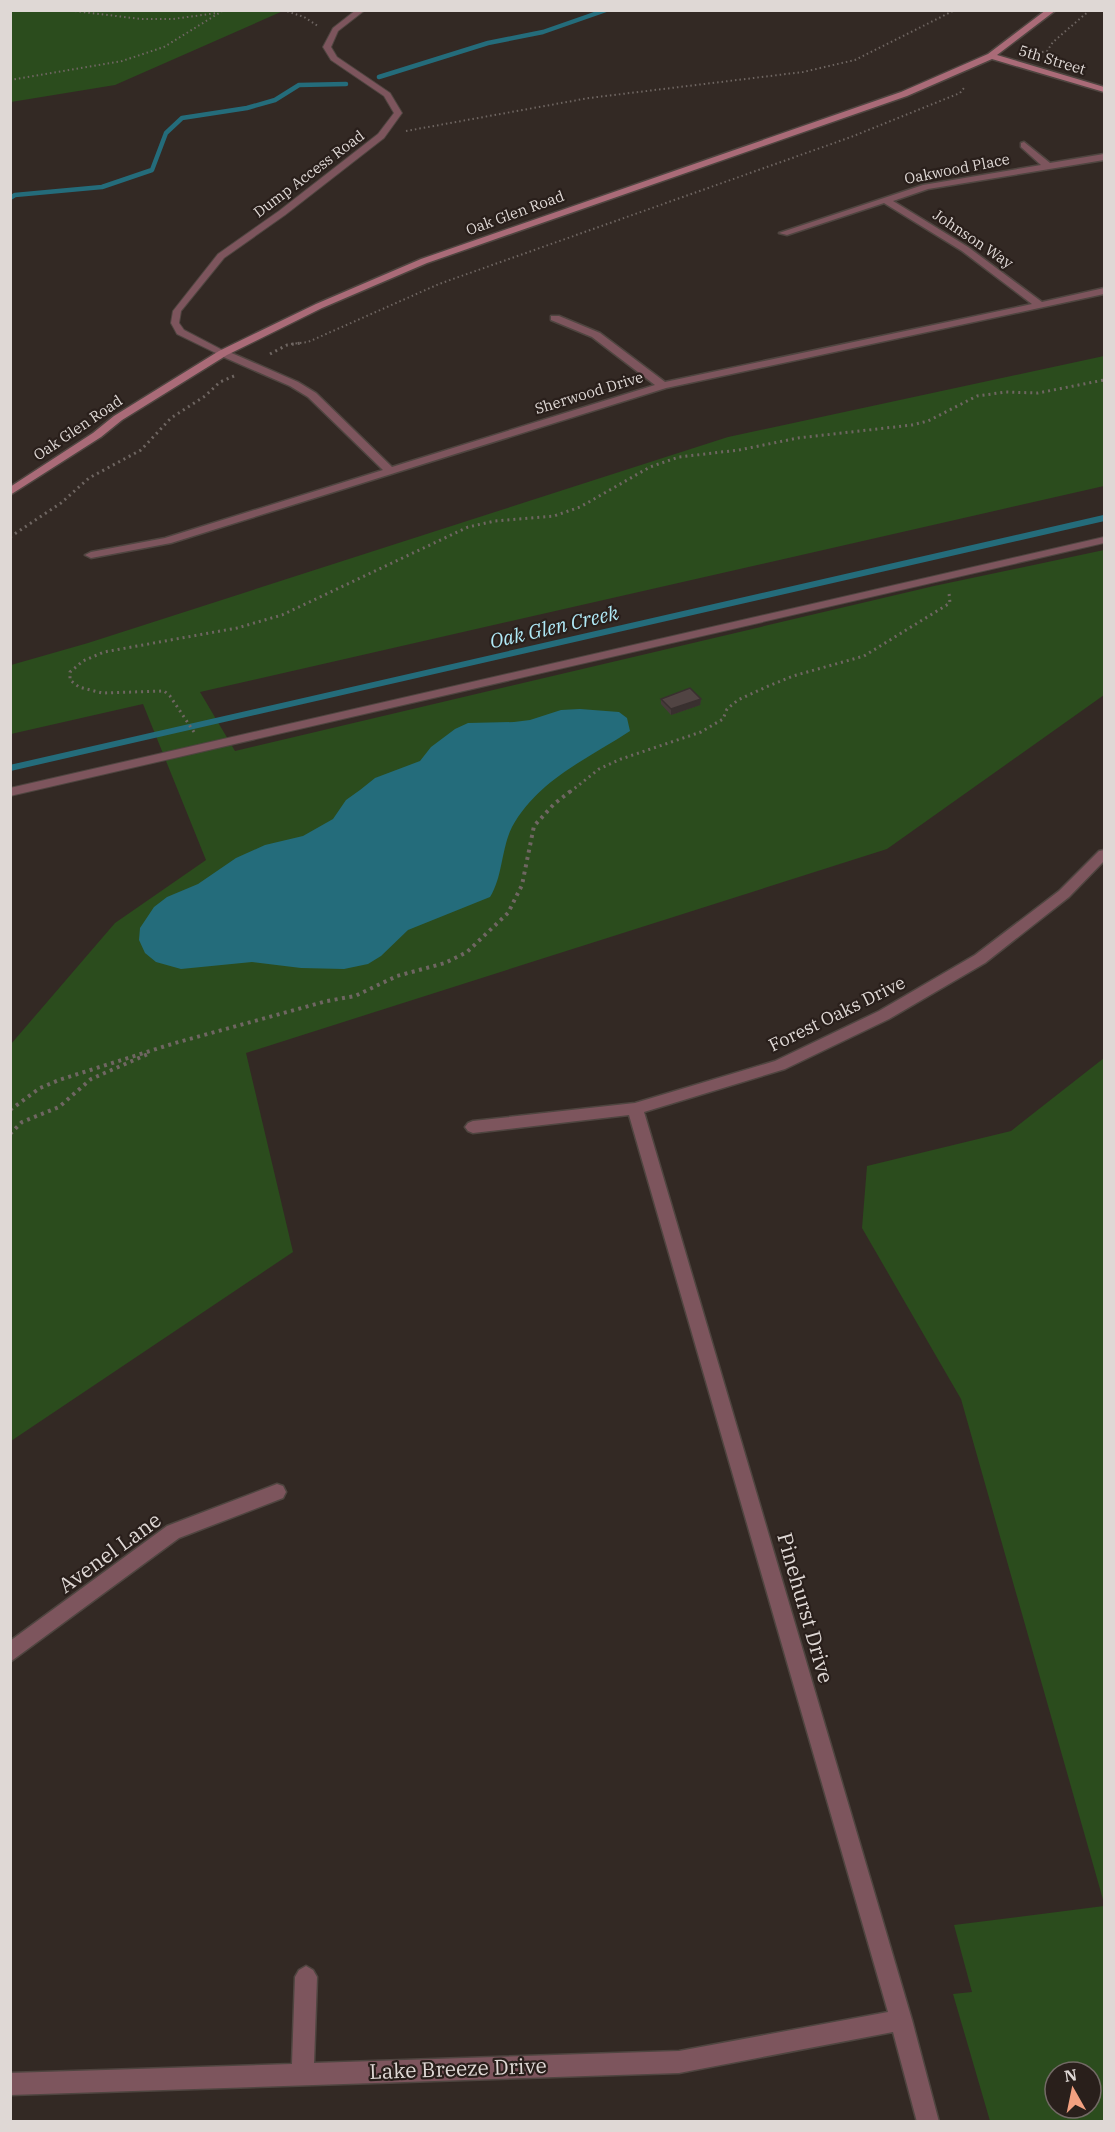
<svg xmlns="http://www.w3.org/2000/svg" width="1115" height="2132" font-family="'IBM Plex Serif',serif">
  <rect width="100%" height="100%" fill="#332924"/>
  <path fill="#2b4c1d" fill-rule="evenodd" d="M11,10h272v1l-168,74 -104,17z
    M1104,356v130l-904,206 35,59 699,-165 170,-36v145l-217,154 -641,204 47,199 -282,189v-397l104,-121 91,-63 -63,-156 -132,30v-69l77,-22 640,-206z
    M1104,1058v845l-143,-504 -99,-171 5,-62 144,-35z
    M1104,1906v215h-114l-37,-127 19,-2 -18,-67zM1055,2072h36v36h-36z"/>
  <path fill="#246c7b" d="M580,709l39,3 8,6 3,13c-43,28 -92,49 -118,96 -11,22 -9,49 -22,70l-82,33 -27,26 -13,8 -24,5 -43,-1 -49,-6 -71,7 -25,-7 -11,-9 -6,-13 1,-12 14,-21 13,-10 31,-13 38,-26 29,-13 38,-9 30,-17 13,-19 14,-10 15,-12 45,-17 11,-14 24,-18 13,-6 46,-1 16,-2 31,-10z"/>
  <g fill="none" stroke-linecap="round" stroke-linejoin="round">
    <path stroke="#246c7b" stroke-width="4.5" d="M379,77l109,-34 55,-11 63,-22
      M10,198l5,-3 87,-8 50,-17 14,-37 16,-15 65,-10 28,-8 24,-15 47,-1"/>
    <path stroke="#246c7b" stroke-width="6" d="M10,768l1094,-250"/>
    <defs>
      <path id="service" d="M356,10h9l-27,21 -7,16 6,10 53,36 12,20 -18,25 -99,77 -61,43 -43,53 -2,12 5,7 44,23 -8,2 -43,-21 -6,-11 2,-12 45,-57 61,-43 99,-77 16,-21 -10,-17 -53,-36 -8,-13 10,-19z
        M1104,537v6l-1094,253v-8z"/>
      <path id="minor" d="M1024,142l26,21 54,-9v6l-176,29 -35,12 75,46 74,55 62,-14v6l-438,94 -495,155 -80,15 -6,-3 6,-3 74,-14 218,-68 -75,-73 -18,-11 -71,-31v-4h8l71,31 18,11 76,74 263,-82 -63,-48 -41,-17v-4h8l41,17 65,49 367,-78 -70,-53 -78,-48 -97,32 -8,-2 144,-48 118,-20 -20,-18v-4z
        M1104,850v11l-35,36 -84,66 -96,56 -104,50 -141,43 268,908 27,102h-22l-24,-90 -214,41 -669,22v-22l282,-9 3,-87 4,-7 7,-4 7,4 4,7 -3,86 365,-12 209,-39 -259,-897 -156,18 -5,-2 -3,-4 3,-4 5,-2 162,-18 140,-42 104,-50 96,-56 84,-64 40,-40z
        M277,1484l6,2 3,6 -3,6 -104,40 -169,124v-21l157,-115z"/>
      <path id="secondary" d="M1046,10h10l-59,45 107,32v5l-112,-33 -85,37 -480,167 -105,45 -95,47 -105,65 -21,17 -91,58v-8l83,-54 21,-17 105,-65 97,-47 105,-45 480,-167 87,-38z"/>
    </defs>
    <use href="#service" stroke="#4f4540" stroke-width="2"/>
    <use href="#minor" stroke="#4f4540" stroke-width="3"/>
    <use href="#secondary" stroke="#4f4540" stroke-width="3"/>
    <path stroke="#6f6662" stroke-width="2" stroke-dasharray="1.5 3" stroke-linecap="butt" d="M66,10l75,9h32l44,-6
      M283,10l21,7 14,9
      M1042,52l5,-1 6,-9 37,-32
      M10,80l112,-19 42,-14 60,-37
      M406,131l183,-33 214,-26 52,-12 100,-50
      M291,344l17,-2 131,-58 412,-147 109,-44 4,-5"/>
    <path stroke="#6f6662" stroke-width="3" stroke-dasharray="2 4" stroke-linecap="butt" d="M270,354l17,-9 14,-2
      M10,537l51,-34 28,-25 52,-28 30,-32 34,-22 15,-14 14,-6
      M194,732l-24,-36 -6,-5 -62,2 -23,-6 -9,-7v-8l13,-11 21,-9 133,-24 45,-13 186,-88 27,-6 59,-5 26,-9 70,-40 29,-10 60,-7 59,-12 114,-13 16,-4 49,-25 29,-4 32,1 66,-13
      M570,792l29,-23 22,-10 80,-27 22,-13 4,-10 11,-9 28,-13 27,-11 71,-20 86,-53 -1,-10"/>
    <path stroke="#6f6662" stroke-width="4" stroke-dasharray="3 4.5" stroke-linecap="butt" d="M10,1110l30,-22 19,-8 116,-37 152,-42 28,-5 42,-20 48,-13 22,-11 41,-39 14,-28 12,-59 20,-22 18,-14
      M10,1134l12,-12 37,-15 32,-28 57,-25"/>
    <use href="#service" fill="#7d555d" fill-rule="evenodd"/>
    <use href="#minor" fill="#7d555d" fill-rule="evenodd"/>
    <use href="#secondary" fill="#aa6b78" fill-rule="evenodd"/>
  </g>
  <path fill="#463a3a" d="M661,699h40l-1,6 -29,10 -10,-11z"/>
  <path fill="#39302f" d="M701,699l-1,6 -29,10v-6z"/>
  <path fill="#514443" stroke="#39302f" stroke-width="1.5" d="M690,688l11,11 -30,10 -10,-10z"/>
  <g text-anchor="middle" stroke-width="4.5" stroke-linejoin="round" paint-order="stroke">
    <g font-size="15" fill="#dfd8d5" stroke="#291f1b">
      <text transform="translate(1052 60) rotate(17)" y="5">5th Street</text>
      <text transform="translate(957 169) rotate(-11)" y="5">Oakwood Place</text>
      <text transform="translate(309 174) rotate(-37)" y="5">Dump Access Road</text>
      <text transform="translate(515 213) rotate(-20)" y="5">Oak Glen Road</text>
      <text transform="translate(973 239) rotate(34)" y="5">Johnson Way</text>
      <text transform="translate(589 393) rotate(-17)" y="5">Sherwood Drive</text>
      <text transform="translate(78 428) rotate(-34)" y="5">Oak Glen Road</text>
    </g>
    <g font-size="18" fill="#dfd8d5" stroke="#291f1b">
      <text transform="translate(837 1014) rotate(-26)" y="6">Forest Oaks Drive</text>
    </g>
    <g font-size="20" font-style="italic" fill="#afe8f6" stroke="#291f1b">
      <text transform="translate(554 627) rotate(-13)" y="7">Oak Glen Creek</text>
    </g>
    <g font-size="21" fill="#dfd8d5" stroke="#291f1b">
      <text transform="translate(110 1553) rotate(-36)" y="7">Avenel Lane</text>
      <text transform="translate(805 1608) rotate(74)" y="7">Pinehurst Drive</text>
      <text transform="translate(458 2069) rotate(-2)" y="7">Lake Breeze Drive</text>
    </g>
  </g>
  <rect width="1115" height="2132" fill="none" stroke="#dfd8d5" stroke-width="24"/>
  <g transform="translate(1073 2090) rotate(351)"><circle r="28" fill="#291f1b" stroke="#726965" stroke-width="1.5"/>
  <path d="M0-4.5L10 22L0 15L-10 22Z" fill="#f2a080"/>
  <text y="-9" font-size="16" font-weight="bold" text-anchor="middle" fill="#dfd8d5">N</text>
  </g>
</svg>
